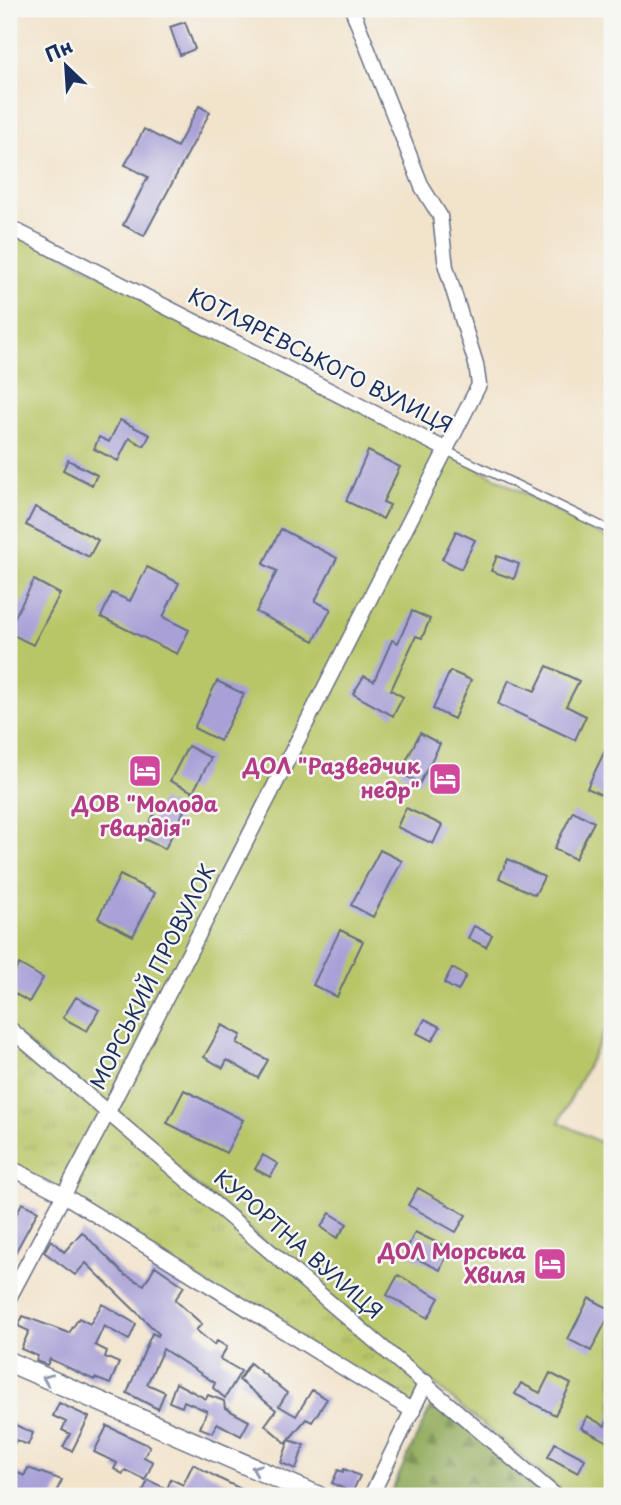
<svg xmlns="http://www.w3.org/2000/svg" width="621" height="1505" font-family="'Playpen Sans',sans-serif">
  <defs>
    <pattern id="grass-tufts" width="24" height="20" patternUnits="userSpaceOnUse" patternTransform="scale(1.75)"><rect width="24" height="20" fill="#b9c668"/><path d="M3 7l-1-3M5 7V3M7 7l1-3M15 17l-1-3M17 17v-4M19 17l1-3" fill="none" stroke="#9eaa5d"/></pattern>
    <pattern id="forest-firs" width="22" height="20" patternUnits="userSpaceOnUse" patternTransform="scale(1.75)"><rect width="22" height="20" fill="#92ab5c"/><path d="M5 1l3.5 6h-7zM16 11l3.5 6h-7z" fill="#768c4f"/></pattern>
  </defs>
  <rect width="100%" height="100%" fill="#f6f6f2"/>
  <filter id="ink" filterUnits="userSpaceOnUse"><feTurbulence type="fractalNoise" baseFrequency=".0143" numOctaves="2"/><feDisplacementMap in="SourceGraphic" scale="14" xChannelSelector="R" yChannelSelector="G"/><feConvolveMatrix kernelMatrix="1 2 1 2 8 2 1 2 1" color-interpolation-filters="sRGB"/></filter>
  <filter id="wash" filterUnits="userSpaceOnUse"><feTurbulence type="fractalNoise" baseFrequency=".00686" numOctaves="4" result="noise"/><feDisplacementMap in="SourceGraphic" scale="28" xChannelSelector="R" yChannelSelector="G"/><feGaussianBlur stdDeviation="1.57" result="paint"/><feColorMatrix in="noise" values="0 0 0 0 0 0 0 0 0 0 0 0 0 0 0 0 0 1.4 0 .05"/><feComposite in="paint" operator="in"/></filter>
  <g filter="url(#wash)">
    <rect width="100%" height="100%" fill="#f2e3cb"/>
    <path fill="url(#grass-tufts)" stroke="#6a7a63" stroke-width="2" d="M9,1026l416,356 -12,26 -404,-242z"/>
    <path fill="url(#forest-firs)" stroke="#566d5d" stroke-width="2" d="M434,1400l111,96h-156z"/>
    <path fill="#b9c668" stroke="#6a7a63" stroke-width="2" d="M9,227l437,224 166,90v476l-53,105 53,26v348h-44l-559,-468z"/>
    <g id="blocks">
      <path fill="#a8a0d7" d="M185,22l10,27 -15,6 -10,-28z
        M199,106l11,6 -66,124 -21,-11 25,-48 -23,-12 19,-36 33,18z
        M120,420l30,15 -6,11 -15,-8 -11,23 -24,-12 5,-12 10,5z
        M368,451l32,16 -17,35 7,3 -7,14 -37,-18z
        M68,460l29,15 -5,10 -29,-15z
        M35,507l63,33 -9,17 -63,-32z
        M281,529l56,29 -22,43 16,8 -17,32 -58,-29 21,-41 -14,-7z
        M456,531l19,9 -14,29 -19,-10z
        M497,556l22,8 -5,15 -23,-8z
        M147,567l32,16 -16,34 26,13 -12,24 -76,-37 11,-24 18,8z
        M34,580l26,14 -27,51 -24,-12v-5z
        M412,611l18,8 -8,19 -6,-2 -25,54 12,7 -10,19 -40,-22 11,-18 10,5 18,-41 6,3z
        M547,666l32,15 -13,25 20,10 -11,24 -77,-36 11,-24 26,11z
        M450,671l21,9 -17,39 -21,-10z
        M217,681l27,13 -24,47 -26,-13z
        M420,733l20,11 -20,39 -20,-10z
        M612,736v54l-4,8 -21,-10z
        M188,746l23,12 -18,34 -23,-11z
        M161,800l23,11 -19,38 -23,-11z
        M406,808l36,17 -9,19 -36,-17z
        M573,811l21,11 -19,37 -21,-10z
        M380,850l22,11 -29,56 -22,-12z
        M508,859l36,18 -9,18 -36,-17z
        M120,875l35,18 -22,43 -35,-18z
        M474,926l18,9 -6,12 -18,-9z
        M340,930l23,11 -26,56 -24,-12z
        M19,964l24,14 -14,24 -20,-12v-8z
        M452,968l14,8 -8,15 -14,-8z
        M76,997l23,13 -12,21 -24,-13z
        M425,1019l15,8 -8,14 -15,-8z
        M222,1025l19,10 -4,8 31,17 -10,18 -31,-18 -4,8 -19,-11z
        M184,1090l59,30 -17,33 -59,-30z
        M263,1155l15,9 -8,13 -15,-8z
        M418,1188l48,27 -10,17 -48,-27z
        M22,1203l16,8 -29,53v-36z
        M330,1213l17,11 -10,14 -16,-11z
        M82,1232l43,43 19,10 11,-19 29,20 -9,14 27,24 -6,6 18,15 3,-4 10,6 -7,12 21,12 -16,27 -12,-10 2,-5 -52,-34 -16,35 18,8 -7,17 -31,-16 25,-60 6,3 1,-2 -73,-71 -11,12 -31,-23 7,-12 13,12z
        M415,1232l35,17 -10,21 -35,-17z
        M398,1275l41,23 -11,20 -41,-23z
        M589,1298l23,12 -21,41 -23,-12z
        M102,1304l34,20 -7,16 -25,-14 -9,19 12,6 -2,6 14,6 -9,21 -15,-6 -1,2 -44,-21 -3,6 -11,-4 2,-5 -17,-7 8,-18 -11,-5 5,-10 46,17 10,-15 11,6z
        M250,1363l37,30 -8,13 17,10 16,-26 15,9 -15,23 -6,-3 -20,24 -21,-18 11,-15 -37,-30z
        M550,1373l21,11 -16,31 -40,-21 6,-11 19,10z
        M176,1383l30,16 2,-4 16,6 1,7 24,13 -8,15 -24,-13 -4,10 -13,-5 7,-17 -23,-10 -2,6 -13,-5z
        M59,1403l30,14 -17,34 -9,-4 7,-13 -8,-4 4,-8 -13,-6z
        M612,1411v33l-31,-16 6,-12 18,10z
        M9,1422l24,11 -5,12 -12,-5 -7,15z
        M107,1426l43,20 -6,11 9,5 -8,18 -20,-10 -2,4 -9,-5 3,-6 -23,-11z
        M289,1440l15,5 -8,24 -15,-6z
        M555,1443l30,16 -7,14 -30,-16z
        M193,1464l27,15 36,17h-115l7,-16 19,9 4,-10 12,6z
        M9,1468l15,8 4,-8 34,12 -8,16h-45z
        M344,1469l16,7 -8,17 -20,-10 6,-13 5,2z"/>
    </g>
  </g>
  <g filter="url(#ink)">
    <use href="#blocks" fill-opacity="0" stroke="#666e84" stroke-width="2"/>
    <g fill="none" stroke-linecap="round" stroke-linejoin="round">
      <defs>
        <path id="service" d="M445,450l167,81"/>
        <path id="minor" d="M9,227l436,222
          M9,1028l547,468
          M9,1167l53,27 351,217
          M9,1298l100,-188 370,-725 -3,-21 -30,-97 -6,-51 -18,-29 -70,-178
          M371,1496l55,-114"/>
        <path id="secondary" d="M9,1362l309,134"/>
      </defs>
      <use href="#service" stroke="#666e84" stroke-width="10"/>
      <use href="#minor" stroke="#666e84" stroke-width="17"/>
      <use href="#secondary" stroke="#666e84" stroke-width="22"/>
      <use href="#service" stroke="#fff" stroke-width="7"/>
      <use href="#minor" stroke="#fff" stroke-width="14"/>
      <use href="#secondary" stroke="#fff" stroke-width="19"/>
    </g>
    <defs><path id="oneway-chevron" d="M-2-3.5L2.5 0L-2 3.5" fill="none" stroke-width="1.6" stroke-linecap="round" stroke-linejoin="round" transform="scale(1.75)"/></defs>
    <g stroke="#8d97ae">
      <use href="#oneway-chevron" transform="translate(47 1379) rotate(-157)"/>
      <use href="#oneway-chevron" transform="translate(256 1469) rotate(-157)"/>
    </g>
  </g>
  <defs>
    <symbol id="hotel-square" viewBox="-11 -11 22 22"><rect x="-9" y="-9" width="18" height="18" rx="4" fill="#d1479c" stroke="#f6f6f2"/><path d="M-6-4.5h1.5V1H6V5H4.5V3h-9V5H-6ZM-4 0a1.8 1.8 0 1 1 3.6 0ZM.5 0V-2.5h3Q6-2.5 6 0Z" fill="#fff"/></symbol>
  </defs>
  <g fill-rule="evenodd">
    <use href="#hotel-square" x="126" y="752" width="38" height="38"/>
    <use href="#hotel-square" x="426" y="760" width="38" height="38"/>
    <use href="#hotel-square" x="531" y="1245" width="38" height="38"/>
  </g>
  <g text-anchor="middle" stroke-width="5" stroke-linejoin="round" paint-order="stroke">
    <g font-size="21" fill="#1b2f5e" stroke="#f6f6f2">
      <text transform="translate(320 361) rotate(27)" y="7">КОТЛЯРЕВСЬКОГО ВУЛИЦЯ</text>
      <text transform="translate(153 977) rotate(-63)" y="7">МОРСЬКИЙ ПРОВУЛОК</text>
      <text transform="translate(298 1245) rotate(41)" y="7">КУРОРТНА ВУЛИЦЯ</text>
    </g>
    <g font-size="21" font-weight="bold" fill="#b23c85" stroke="#f6f6f2" text-anchor="end">
      <text x="420" y="774">ДОЛ "Разведчик<tspan x="420" dy="24">недр"</tspan></text>
      <text x="145" y="812" text-anchor="middle">ДОВ "Молода<tspan x="145" dy="24">гвардія"</tspan></text>
      <text x="526" y="1259">ДОЛ Морська<tspan x="526" dy="24">Хвиля</tspan></text>
    </g>
  </g>
  <rect width="621" height="1505" fill="none" stroke="#f6f6f2" stroke-width="35"/>
  <g transform="translate(66 66) rotate(335)" stroke="#f6f6f2" stroke-width="5" paint-order="stroke">
  <path d="M0-5L12 26L0 18L-12 26Z" fill="#1b2f5e"/>
  <text y="-10" font-size="19" font-weight="bold" text-anchor="middle" fill="#1b2f5e">Пн</text>
  </g>
</svg>
